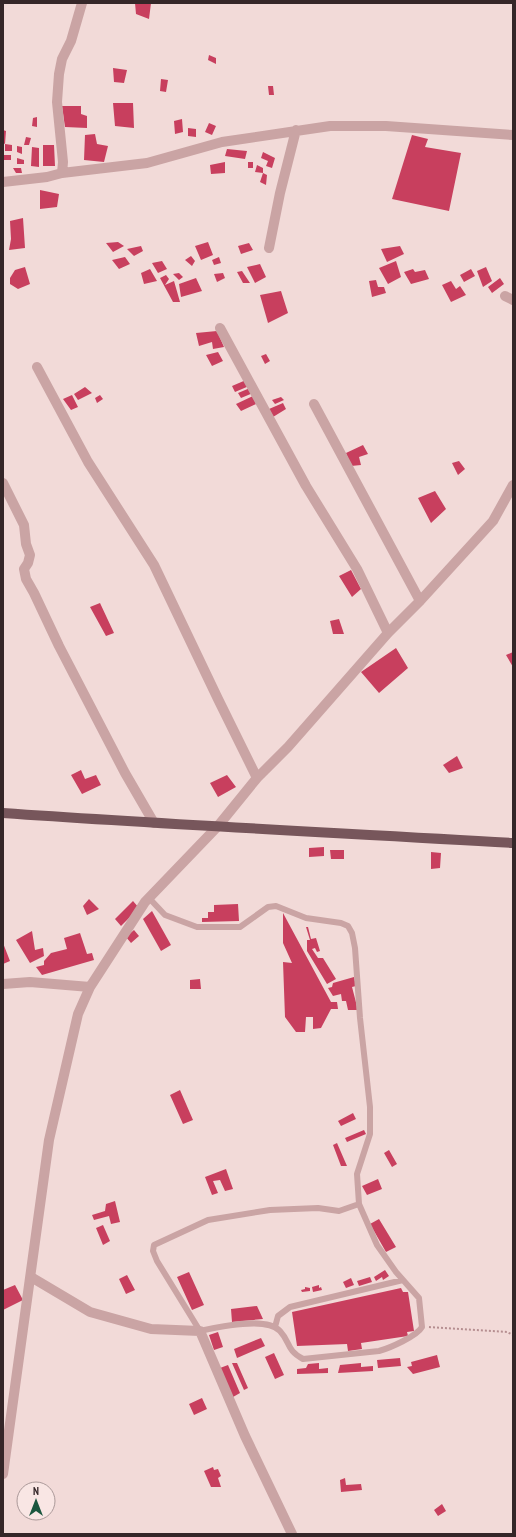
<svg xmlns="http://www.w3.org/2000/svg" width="516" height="1537" font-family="'PT Sans Narrow',sans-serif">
  <rect width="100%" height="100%" fill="#f2dad8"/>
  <path fill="#c83f5e" d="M135,3h16l-2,16 -13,-5z
    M209,55l7,3v6l-8,-4z
    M113,68l14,2 -3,13 -10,-1z
    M161,79l7,1 -2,12 -6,-1z
    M268,86h5l1,9h-5z
    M113,103h20l1,25 -19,-2z
    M62,106h19v8l6,2v12l-22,-1z
    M37,117v10l-5,-1 1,-8z
    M182,119l1,13 -8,2 -1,-13z
    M209,123l7,3 -4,9 -7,-3z
    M188,128l8,1v8l-8,-1z
    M3,130l3,1 -1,13 -2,-1z
    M95,134l2,10 11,2 -4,16 -20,-2 1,-25z
    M412,135l16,4 -3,8 36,6 -12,58 -57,-12z
    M26,137l5,1 -2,7h-5z
    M5,144l7,1v6h-7z
    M43,145h11l1,21h-12z
    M17,146l5,1v7l-5,-2z
    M32,147l7,1v19l-8,-1z
    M227,149l20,2 -2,8 -20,-3z
    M263,152l12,6 -3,10 -6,-2 2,-5 -7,-3z
    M3,155h8v5h-8z
    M17,158l7,2v4h-7z
    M225,162v11l-14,1 -1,-9z
    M248,162h5v6h-5z
    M257,165l6,3v5l-8,-1z
    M13,168h8l1,5h-6z
    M263,173l4,2 -1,10 -6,-3z
    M40,190l19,4 -2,13 -17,2z
    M23,218l2,30 -16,2 2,-11 -1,-18z
    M118,242l6,4 -11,6 -7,-9z
    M208,242l5,13 -12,5 -6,-14z
    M249,243l4,7 -12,4 -3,-8z
    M141,246l2,5 -9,5 -7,-7z
    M400,246l4,8 -17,8 -6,-13z
    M191,256l4,5 -3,5 -7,-6z
    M125,257l5,7 -11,5 -7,-9z
    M219,257l2,6 -7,2 -2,-5z
    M162,261l5,8 -9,4 -6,-10z
    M396,261l5,16 -13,7 -9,-16z
    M260,264l6,13 -11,6 -8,-16z
    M25,267l5,17 -12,5 -8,-5v-6l5,-8z
    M486,267l6,14 -9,6 -6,-16z
    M150,269l7,12 -13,3 -3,-11z
    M413,269l2,3 10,-2 4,9 -18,5 -7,-12z
    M471,269l4,7 -11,6 -4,-7z
    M242,271l8,12h-7l-6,-11z
    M179,273l4,4 -4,3 -6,-6z
    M223,273l2,5 -8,4 -3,-8z
    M166,275l3,4 -4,6 9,-4 6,21h-7l-13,-24z
    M196,278l6,13 -21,6 -2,-13z
    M500,278l4,6 -12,9 -4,-6z
    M376,280l2,7h6l2,6 -14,4 -3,-16z
    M451,281l5,8 4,-3 6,9 -15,7 -9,-17z
    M281,291l7,22 -20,10 -8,-28z
    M217,331l7,16 -11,2 -1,-7 -13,4 -3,-13z
    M218,352l5,9 -11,5 -6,-11z
    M266,354l4,7 -5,3 -4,-8z
    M246,380l3,6 -14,6 -3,-6z
    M85,387l7,6 -14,7 -4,-6z
    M250,388l3,5 -12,5 -3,-5z
    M72,395l6,12 -7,3 -8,-11z
    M100,395l3,4 -6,4 -2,-5z
    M253,396l3,8 -15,7 -5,-7z
    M281,397l3,3 -9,4 -3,-4z
    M283,403l3,6 -13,8 -4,-8z
    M363,445l5,9 -9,3 2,8 -10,1 -5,-13z
    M459,461l6,8 -7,6 -6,-12z
    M435,491l11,18 -15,14 -13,-25z
    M351,570l10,19 -9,8 -13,-21z
    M100,603l14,30 -8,3 -16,-29z
    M339,619l5,15h-11l-3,-13z
    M396,648l12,20 -29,25 -18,-21z
    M513,652v15l-7,-12z
    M457,756l6,12 -14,5 -6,-8z
    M81,770l4,9 11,-4 5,10 -19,9 -11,-19z
    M227,775l9,12 -18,10 -8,-14z
    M324,847v9l-15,1v-9z
    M330,850h14v9h-13z
    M431,852l10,1 -1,15 -9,1z
    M89,899l10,10 -12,6 -4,-9z
    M133,901l6,7 -18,18 -6,-7z
    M238,904l1,17 -37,1v-4h6v-6h6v-7z
    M152,911l19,34 -10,6 -18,-32z
    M283,913l48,89h6l1,7h-7l-10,19 -8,1v-12h-7l-1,15h-9l-11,-15 -2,-55 9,1 -9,-20z
    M306,927h2l3,12 5,-1 4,13 -3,1 -2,-4 -3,1 6,9h5l13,21 -9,5 -20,-33v-11h3z
    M134,930l5,6 -8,7 -5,-6z
    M32,931l3,19 8,-2 1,8 -14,7 -14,-23z
    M80,933l7,21 5,-1 2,7 -52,15 -6,-8 8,-2v-4l7,-8 16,-4 -3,-11z
    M3,943l7,18 -7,3z
    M354,977l2,9 -4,1 6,23h-10l-2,-9h-4l-1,-7 -8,2 -5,-8 4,-1 1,-4z
    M200,979l1,10h-11v-9z
    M180,1090l13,30 -10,4 -13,-29z
    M353,1113l3,6 -15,7 -3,-5z
    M364,1130l2,4 -19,8 -2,-4z
    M337,1143l10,23h-6l-8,-21z
    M389,1150l8,14 -5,3 -8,-14z
    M226,1169l7,20 -8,2 -5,-11 -7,1 5,12 -6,2 -7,-18z
    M378,1179l4,10 -15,6 -5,-9z
    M115,1201l5,21 -9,2 -2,-8 -15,4 -2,-5 13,-4 1,-7z
    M379,1219l17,28 -10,5 -16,-28z
    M103,1225l7,16 -7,4 -7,-17z
    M385,1270l4,6 -6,4 -1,-3 -6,4 -2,-4z
    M189,1272l15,33 -12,5 -15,-33z
    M127,1275l8,15 -9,4 -7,-15z
    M370,1277l2,5 -13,4 -2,-5z
    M351,1278l3,7 -8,3 -3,-6z
    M15,1285l8,15 -20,10v-20z
    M319,1285v3l2,-1 1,3 -9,2 -1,-5z
    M305,1287l5,1v3l-8,1 -1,-2 4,-1z
    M401,1288l2,4h5l6,39 -7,1 1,4 -47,7 1,6 -14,2 -1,-7 -50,2 -5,-34z
    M257,1306l6,13 -31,3 -1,-13z
    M218,1332l5,15 -9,3 -5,-15z
    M261,1338l4,8 -28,12 -3,-9z
    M274,1353l10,22 -9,4 -10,-22z
    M437,1355l3,12 -27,7 -6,-7 5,-1 -1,-4z
    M400,1358l1,8 -23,2 -1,-8z
    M232,1363h5l11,25 -4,2z
    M319,1363v6l9,-1v5l-31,1v-5l9,-1 2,-4z
    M361,1363v4l12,-1v5l-35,2 2,-8z
    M228,1365l12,28 -7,4 -13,-29z
    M202,1398l5,11 -13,6 -5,-11z
    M213,1467l1,3 4,-1 3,7 -3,2 3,9h-10l-7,-16z
    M345,1478l1,7 15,-1 1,6 -21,2 -1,-12z
    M442,1504l4,7 -8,5 -4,-6z"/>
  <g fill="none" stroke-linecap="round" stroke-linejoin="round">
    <path stroke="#b58e90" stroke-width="2" stroke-dasharray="2 2" stroke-linecap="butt" d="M429,1327l78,5 6,3"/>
    <path stroke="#caa4a4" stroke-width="6" d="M149,898l16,17 32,12h43l28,-20 8,-1 30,12 35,5 7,3 4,7 3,15 5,70 10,89v27l-13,40 2,30 18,41 19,27 23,26 3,29c-5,9 -32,21 -43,24l-76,8c-17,-9 -12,-16 -23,-28 -14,-15 -62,-4 -80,0l-43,-70 -4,-10 1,-6 54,-25 62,-10 48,-2 21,3 20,-7
      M275,1327l3,-11 12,-9 113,-27"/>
    <path stroke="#caa4a4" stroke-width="10" d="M62,173l1,-11 -6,-60 2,-28 3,-15 9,-18 11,-38
      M3,182l44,-5 15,-4 85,-10 75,-21 108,-16h56l127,9
      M269,248l11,-55 16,-63
      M505,296l8,4
      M220,328l86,158 51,83 31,64
      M37,367l51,95 66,103 64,134 39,79
      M314,404l106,197
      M3,483l21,42 2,19 4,11 -2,8 -4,6 2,10 8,14 25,53 66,127 29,50
      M3,984l27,-2 60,5
      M31,1277l59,35 61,17 49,2 45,105 47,98
      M3,1474l46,-334 29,-126 12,-27 55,-85 73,-76 39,-48 31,-31 100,-114 32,-32 73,-80 20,-36"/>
    <path stroke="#77565b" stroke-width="10" d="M3,813c170,12 340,20 510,30"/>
  </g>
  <rect width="516" height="1537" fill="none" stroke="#352628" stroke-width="8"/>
  <g transform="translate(36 1501)"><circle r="19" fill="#f9e6e4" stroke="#ab9999"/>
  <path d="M0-3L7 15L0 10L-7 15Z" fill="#1b573f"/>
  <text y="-6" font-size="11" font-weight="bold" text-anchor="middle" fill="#352628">N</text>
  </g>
</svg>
